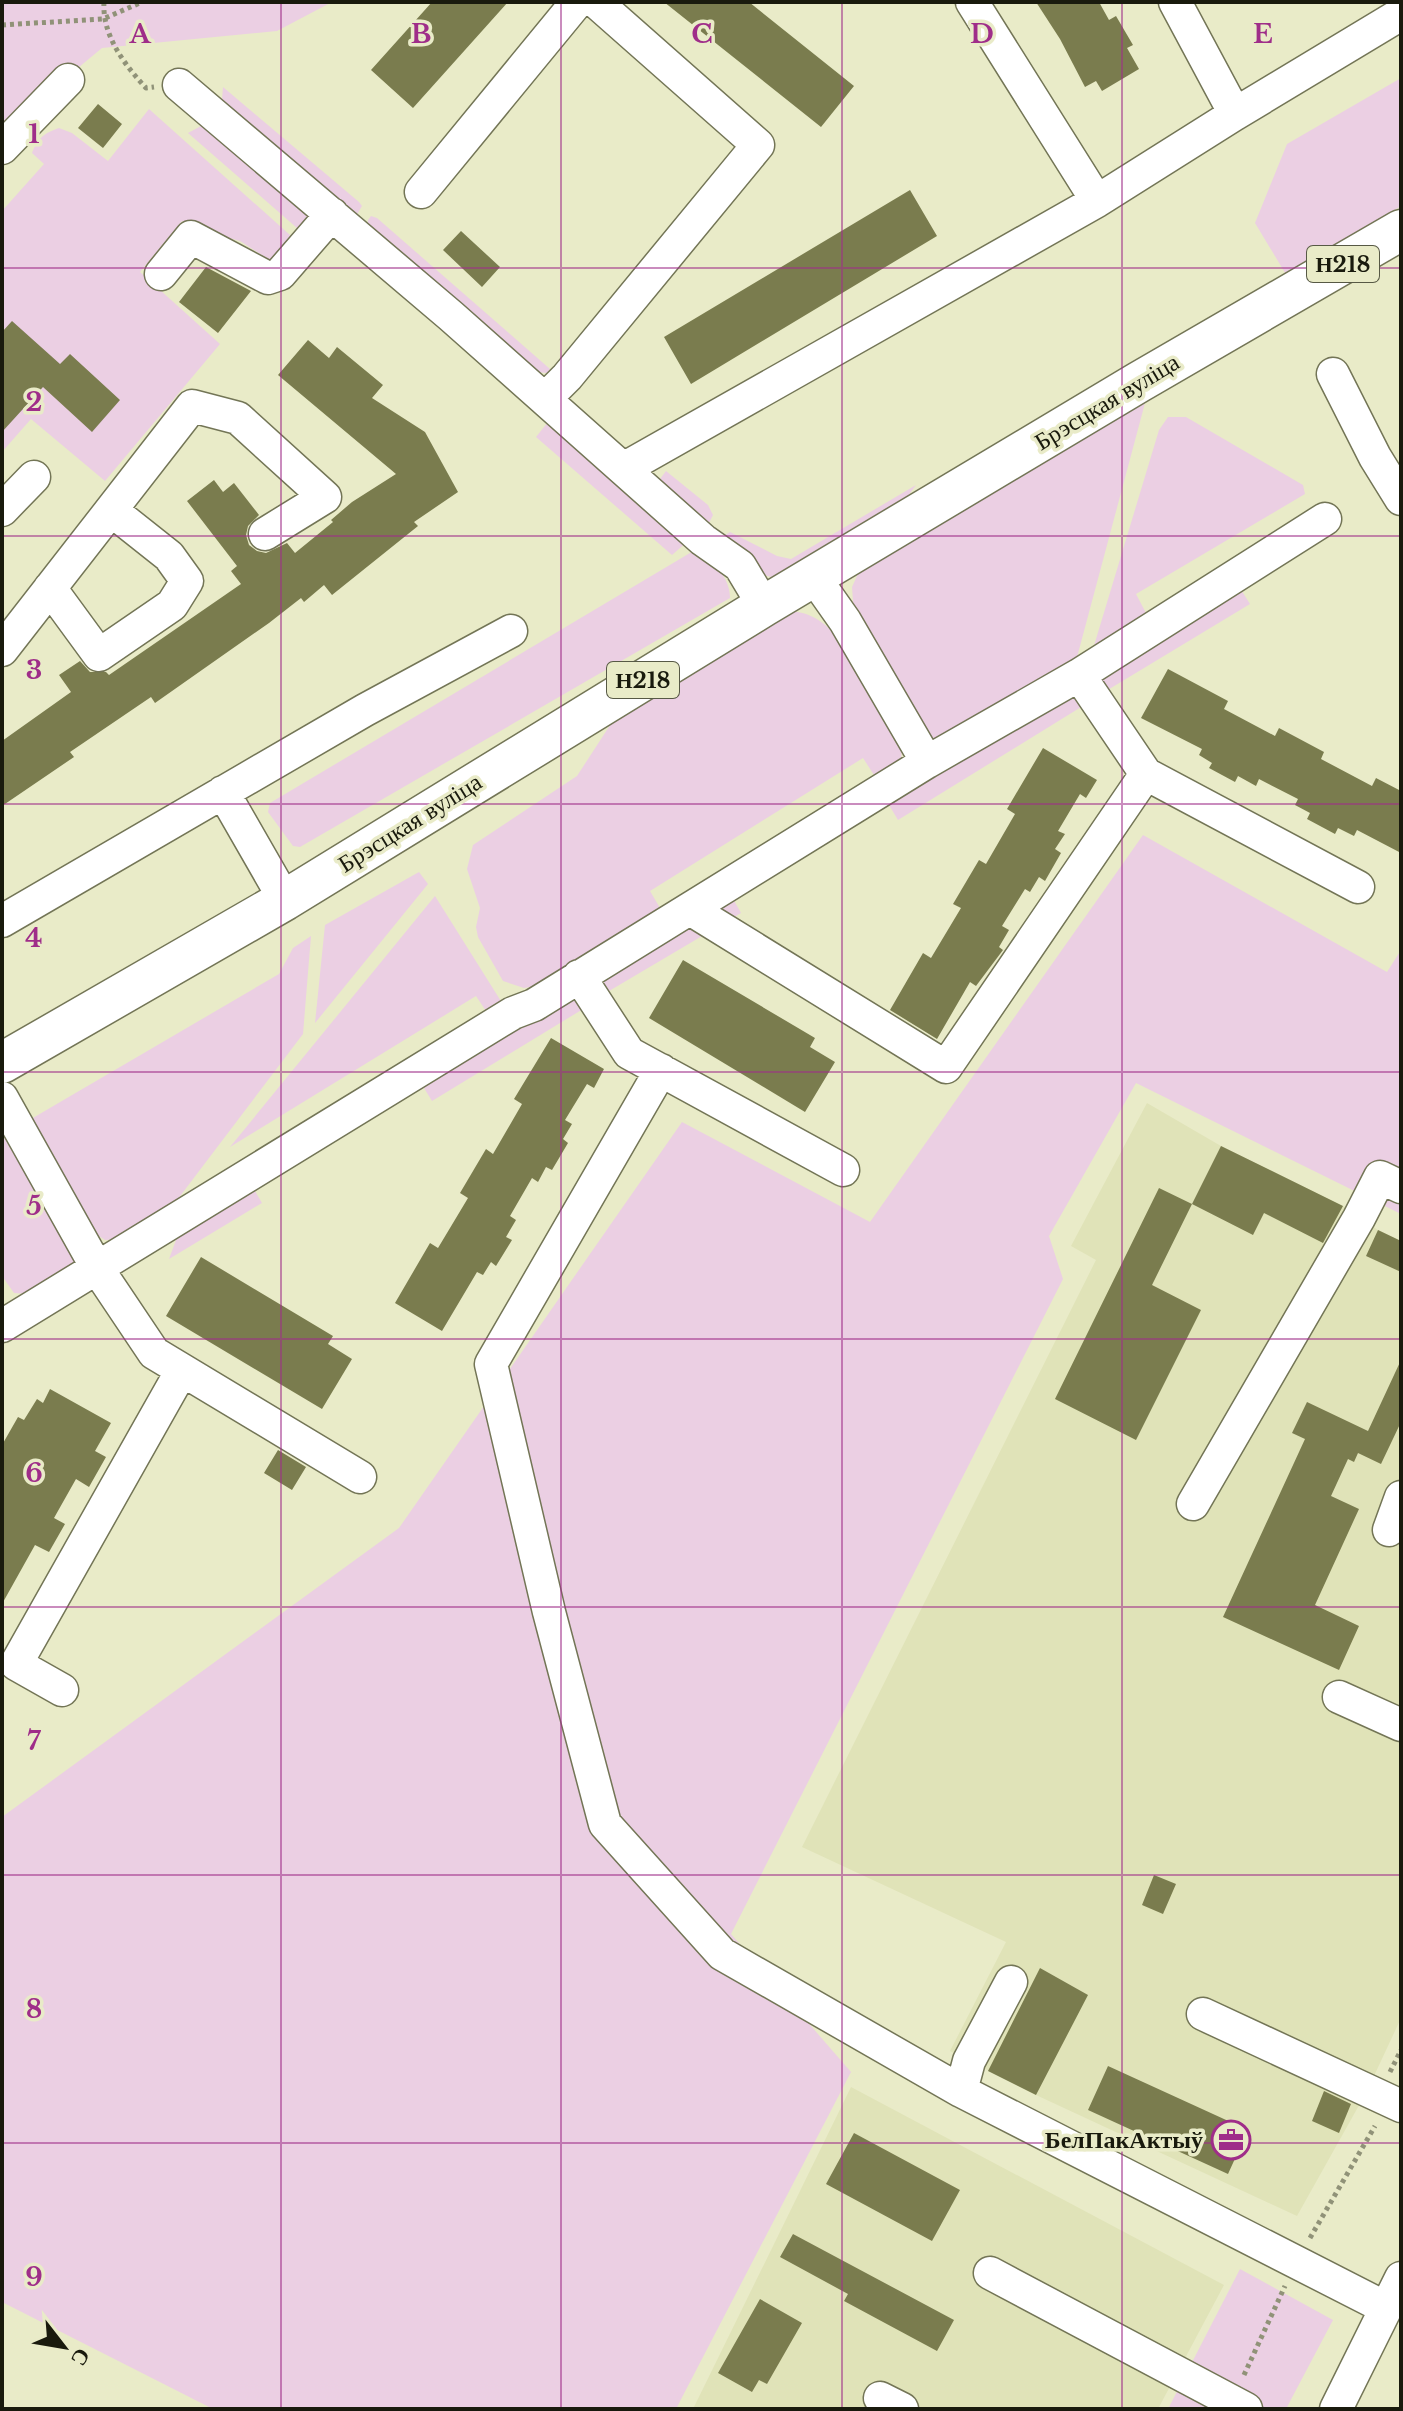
<svg xmlns="http://www.w3.org/2000/svg" width="1403" height="2411" font-family="'Libre Baskerville',serif">
  <rect width="100%" height="100%" fill="#e9ebc8"/>
  <path fill="#e0e3b8" d="M1147,1103l74,43 122,60 35,24 23,11v777l-34,73 -70,125 -261,-121 -86,-44 56,-109 -204,-95 294,-587 -25,-14z
    M851,2087l373,198 -66,124h-465z"/>
  <path fill="#ebcfe3" d="M2,2h330l-55,29 -175,17 -100,83z
    M1401,78v128l-114,70 -32,-53 32,-79z
    M223,87l136,115 3,4 -6,10 -129,-106 -5,-10z
    M149,109l151,135 -21,18 -11,-3 -28,-18 -14,-4 -9,2 -35,-18 -42,51 80,72 -115,137 -74,-62 -29,33v-241l42,-47 -12,-11c6,-15 12,-20 27,-25l13,5 36,28z
    M203,125l104,89 3,8 -5,13 -117,-102z
    M371,216l6,2 173,151 -3,4 -12,-1 -168,-143 1,-9z
    M1145,403l-69,258 -128,76 -14,2 -15,-7 -65,-117 -2,-28 10,-22z
    M1168,417h18l117,68 2,9 -169,100 10,19 -53,36 66,-219z
    M548,422l140,119 -16,14 -136,-118z
    M666,471l42,34 5,10 -4,8 -8,-1 -41,-36v-7z
    M916,485l-19,26 -116,68 -14,-3 -48,-37 11,-7 47,24 14,3z
    M695,550c17,13 35,25 35,48l-430,249 -7,-1 -25,-34 2,-9z
    M1240,588l10,16 -144,87 -5,-11z
    M787,611c22,0 39,11 52,29l63,108 -1,12 -9,12 -18,3 -11,-17 -213,133 10,17 -125,78 -11,2 -21,-7 -25,-44 -2,-10 4,-19 -13,-39 6,-24 104,-69 39,-60z
    M1066,693l20,11 -188,116 -9,-15z
    M1143,835l244,137 14,-22v264l-265,-131 -87,153 14,43 -332,655 120,138 -175,337h-463l-211,-107v-485l397,-289 283,-406 188,100z
    M419,872l9,12 -113,139 10,-98z
    M435,896l69,110 -18,5 -10,-15 -246,151z
    M732,897l9,16 -137,81v-13l7,-12z
    M311,936l-8,98 -135,178 -49,27 -14,1 -15,-10 -64,-108 253,-148 14,-26z
    M566,995l11,3 11,8 -156,95 -8,-13 12,-15z
    M14,1133l65,128 -50,33 -15,-1 -12,-17v-136z
    M255,1191l7,12 -93,56 10,-27z
    M1240,2269l93,51 -47,89h-118z"/>
  <path fill="#7a7c4e" d="M432,2h76l-95,106 -42,-38z
    M664,2h85l105,84 -33,41z
    M1036,2h63l10,18 7,-4 17,29 -6,3 12,21 -37,22 -6,-10 -11,6 -25,-48z
    M98,104l24,20 -19,24 -25,-20z
    M910,190l27,46 -246,148 -27,-47z
    M461,231l39,36 -18,20 -39,-37z
    M206,267l45,24 -33,42 -39,-31z
    M12,321l48,43 10,-10 50,46 -28,32 -49,-45 -41,45v-100z
    M308,340l21,18 8,-11 46,38 -11,13 53,34 33,60 -44,30 4,4 -86,69 -8,-10 -20,17 -3,-4 -32,25 -114,80 -4,-6 -81,55 4,5 -72,49v-65l69,-49 -12,-17 21,-14 10,11h16l3,3 132,-91 -10,-13 6,-5 -50,-65 27,-21 9,12 11,-9 25,32 -11,11 -2,9 3,10 8,6 9,2 21,-10 8,10 38,-31 -2,-2 21,-18 44,-28 -118,-99z
    M1168,669l60,32 -4,8 51,27 4,-8 45,24 -3,7 51,27 4,-8 25,13v62l-44,-23 -3,6 -16,-8 -3,6 -28,-15 3,-6 -15,-8 3,-6 -39,-20 -3,7 -18,-10 -3,6 -26,-14 3,-5 -13,-8 3,-6 -61,-31z
    M1043,748l54,32 -11,18 -6,-4 -22,37 7,3 -10,15 6,4 -16,28 -6,-4 -9,15 -5,-3 -23,37 7,4 -10,17 4,3 -27,36 -6,-4 -33,57 -47,-29 33,-57 8,5 30,-50 -8,-4 26,-44 7,4 29,-50 -8,-5z
    M683,960l132,78 -5,9 25,15 -30,50 -156,-94z
    M551,1038l53,31 -10,19 -7,-4 -22,36 7,4 -9,15 5,4 -16,27 -6,-3 -8,15 -6,-4 -22,38 6,4 -10,17 6,3 -16,26 -5,-4 -8,13 -6,-3 -35,59 -47,-28 35,-60 8,5 30,-50 -8,-5 26,-44 7,5 29,-50 -8,-5z
    M1221,1146l122,60 -20,37 -59,-30 -11,22 -61,-31z
    M1159,1188l33,16 -40,81 49,25 -65,130 -81,-41z
    M1378,1230l23,11v31l-35,-16z
    M201,1257l132,79 -5,8 24,15 -30,50 -156,-93z
    M1401,1360v62l-20,42 -23,-11 -4,9 -6,-3 -17,37 28,13 -44,96 44,21 -20,44 -116,-53 82,-178 -13,-6 15,-31 61,29z
    M50,1389l61,34 -16,28 11,6 -17,30 -13,-8 -22,39 11,6 -16,28 -14,-7 -33,59v-159l16,-28 6,3 13,-21 6,4z
    M278,1450l28,17 -14,23 -28,-17z
    M1154,1875l22,9 -13,30 -21,-9z
    M1040,1968l48,27 -52,100 -48,-24z
    M1108,2066l140,64 -20,44 -140,-64z
    M1324,2091l27,13 -12,29 -27,-12z
    M854,2133l106,57 -28,51 -106,-57z
    M793,2234l161,86 -17,31 -93,-50 4,-7 -68,-37z
    M760,2299l42,24 -35,61 -8,-4 -7,12 -34,-19z"/>
  <g fill="none" stroke-linecap="round" stroke-linejoin="round">
    <defs>
      <path id="minor" d="M1175,2l60,112 166,-100
        M179,85l272,231 252,224 37,26 24,40
        M2,148l66,-68
        M421,192l156,-190
        M1097,201l138,-87
        M161,274l30,-37 77,41 12,-4 52,-60
        M1333,374l42,83 26,42
        M545,399l22,-22 191,-232 -162,-143
        M625,468l472,-267 -125,-199
        M2,510l32,-33
        M814,577l31,44 82,141 152,-87 246,-156
        M50,588l49,67 73,-50 15,-24 -18,-25 -58,-46
        M2,650l190,-244 46,12 87,79 -60,37
        M1079,675l67,99 212,113
        M223,792l62,108
        M690,909l256,158 200,-293
        M2,921l363,-211 146,-79
        M579,976l50,77 214,117
        M661,1070l-170,294 58,248 56,212 117,130 239,137 425,217
        M2,1098l95,170 57,85 206,124
        M2,1326l511,-313 21,-8 393,-243
        M1193,1504l166,-286 21,-41 21,10
        M1389,1530l12,-33
        M62,1690l-46,-26 166,-294
        M1339,1697l62,28
        M1203,2014l198,92
        M961,2091l8,-30 42,-79
        M990,2273l256,136
        M880,2398l22,11
        M1336,2409l65,-131"/>
      <path id="major" d="M2,1063l283,-163 479,-294 375,-224 262,-152"/>
    </defs>
    <use href="#minor" stroke="#737556" stroke-width="35"/>
    <use href="#major" stroke="#737556" stroke-width="43"/>
    <path stroke="#909278" stroke-width="5" stroke-dasharray="4 4" stroke-linecap="butt" d="M104,2c-2,33 20,62 42,86l8,-1
      M2,25l101,-6 39,-17
      M1390,2072l11,-22
      M1310,2238l65,-112
      M1244,2375l41,-89"/>
    <use href="#minor" stroke="#fff" stroke-width="32"/>
    <use href="#major" stroke="#fff" stroke-width="40"/>
  </g>
  <path fill="none" stroke="#9f2d89" stroke-width="2" stroke-opacity="0.55" d="M281,2v2407M561,2v2407M842,2v2407M1122,2v2407M2,268h1399M2,536h1399M2,804h1399M2,1072h1399M2,1339h1399M2,1607h1399M2,1875h1399M2,2143h1399"/>
  <defs>
    <symbol id="office-ring" viewBox="-11 -11 22 22"><circle r="9.5" fill="#e9ebc8" stroke="#9f2d89" stroke-width="1.5"/><path d="M-6-3h4V-5.5h4V-3h4V5H-6ZM-1-4.5V-3h2v-1.5ZM-6 0V1H6V0Z" fill="#9f2d89"/></symbol>
  </defs>
  <g fill-rule="evenodd">
    <use href="#office-ring" x="1209" y="2118" width="44" height="44"/>
  </g>
  <g text-anchor="middle" stroke-width="7" stroke-linejoin="round" paint-order="stroke">
    <g fill="#e9ebc8" stroke="#575945" stroke-width="2">
      <rect x="1307" y="246" width="72" height="36" rx="6"/>
      <rect x="607" y="662" width="72" height="36" rx="6"/>
    </g>
    <g font-size="22" font-weight="bold" fill="#191a0d">
      <text x="1343" y="272">Н218</text>
      <text x="643" y="688">Н218</text>
    </g>
    <g font-size="24" fill="#191a0d" stroke="#e9ebc8">
      <text transform="translate(1107 402) rotate(-31)" y="8">Брэсцкая вуліца</text>
      <text transform="translate(410 823) rotate(-32)" y="8">Брэсцкая вуліца</text>
    </g>
    <g font-size="24" font-weight="bold" fill="#191a0d" stroke="#e9ebc8" text-anchor="end">
      <text x="1203" y="2148">БелПакАктыў</text>
    </g>
  </g>
  <g font-size="26" text-anchor="middle" font-weight="bold" fill="#9f2d89" stroke="#e9ebc8" stroke-width="7" stroke-linejoin="round" paint-order="stroke">
    <text x="140" y="43">A</text>
    <text x="421" y="43">B</text>
    <text x="702" y="43">C</text>
    <text x="982" y="43">D</text>
    <text x="1263" y="43">E</text>
    <text x="34" y="143">1</text>
    <text x="34" y="411">2</text>
    <text x="34" y="679">3</text>
    <text x="34" y="947">4</text>
    <text x="34" y="1215">5</text>
    <text x="34" y="1482">6</text>
    <text x="34" y="1750">7</text>
    <text x="34" y="2018">8</text>
    <text x="34" y="2286">9</text>
  </g>
  <rect width="1403" height="2411" fill="none" stroke="#191a0d" stroke-width="8"/>
  <g transform="translate(64 2347) rotate(121)" stroke="#e9ebc8" stroke-width="6" paint-order="stroke">
  <path d="M0-6L14 30L0 20L-14 30Z" fill="#191a0d"/>
  <text y="-12" font-size="22" font-weight="bold" text-anchor="middle" fill="#191a0d">С</text>
  </g>
</svg>
